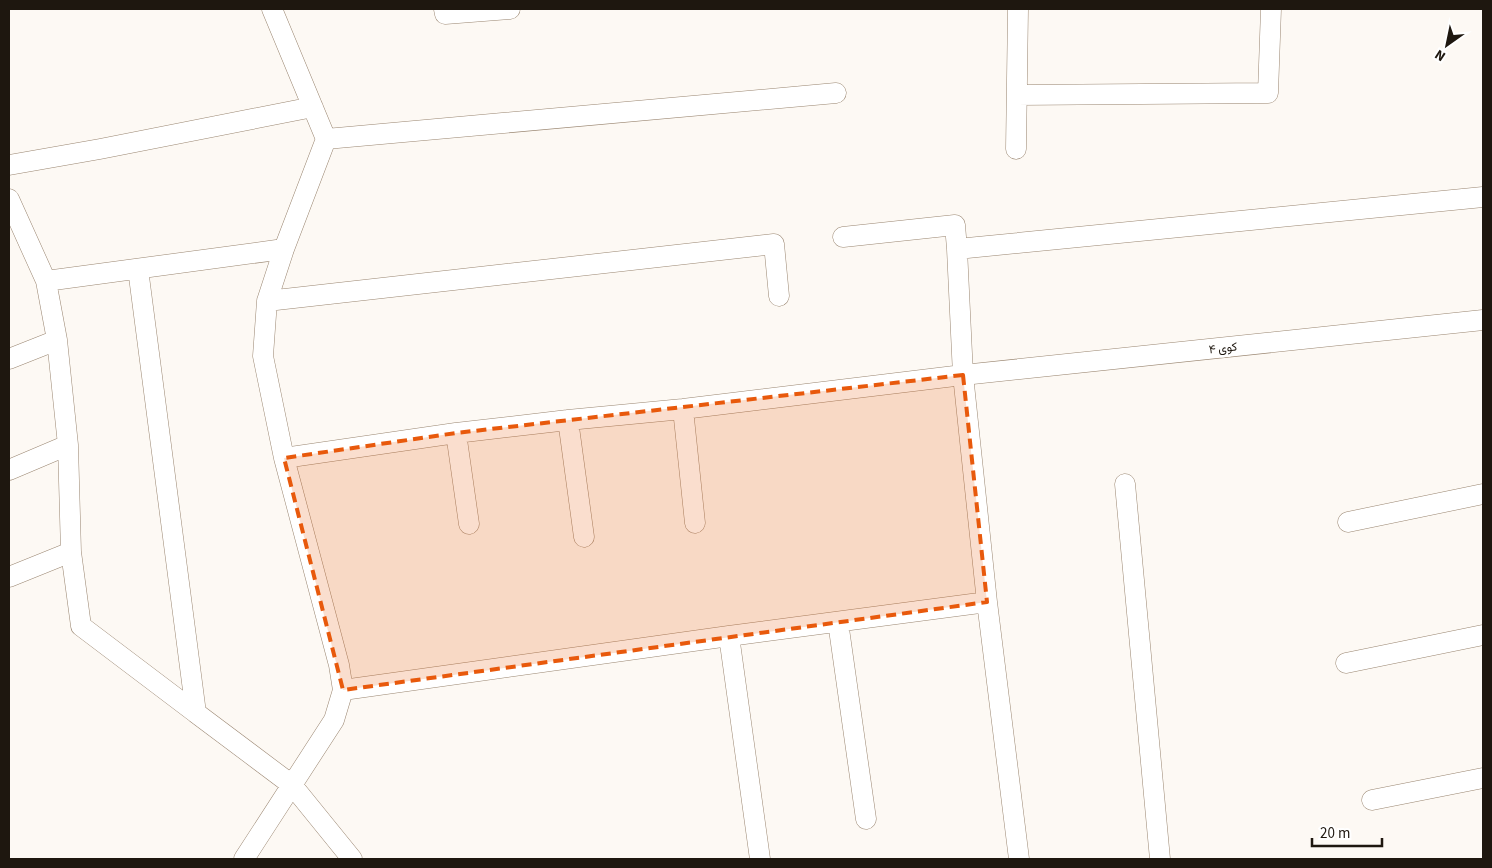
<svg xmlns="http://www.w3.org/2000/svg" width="1492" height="868" font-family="'Source Sans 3',Vazirmatn,sans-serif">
  <rect width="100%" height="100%" fill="#fdf9f4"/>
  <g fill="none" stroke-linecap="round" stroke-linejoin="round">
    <defs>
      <path id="minor" d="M444,9l1,5 65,-5
        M1017,95l251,-2 3,-84
        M326,139l510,-46
        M1016,149l2,-140
        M9,165l91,-16 213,-42
        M1483,197l-526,52 6,126 520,-55
        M9,199l37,82 11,59 11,105 -59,25
        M843,237l112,-12 2,24
        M138,269l58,444 96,72 60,74
        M46,281l238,-32
        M267,301l507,-57 5,52
        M9,359l48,-19
        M683,409l12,114
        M568,420l16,117
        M456,433l13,91
        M68,445l3,107 10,74 115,87
        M284,458l172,-25 112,-13 115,-11 280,-34 24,227 32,257
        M1125,484l35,375
        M1348,522l135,-28
        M9,577l62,-25
        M838,622l28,197
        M729,636l31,223
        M1346,663l137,-28
        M343,690l386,-54 258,-34
        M1372,800l111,-22
        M244,859l90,-139 9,-30 -4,-25 -55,-207 -21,-102 4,-55 17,-52 42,-110 -54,-130"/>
    </defs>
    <use href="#minor" stroke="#9a8671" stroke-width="21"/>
    <use href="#minor" stroke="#fff" stroke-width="20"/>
  </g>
  <path fill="#e8590c" fill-opacity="0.2" stroke="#e8590c" stroke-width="4" stroke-dasharray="10 6" stroke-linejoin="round" d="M963,375l24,227 -644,88 -59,-232 172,-25z"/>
  <g text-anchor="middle" stroke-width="5" stroke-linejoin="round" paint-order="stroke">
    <g font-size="12" fill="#1e170f" stroke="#fff">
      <text transform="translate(1223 348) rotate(-6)" y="4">کوی ۴</text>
    </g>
  </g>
  <rect width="1492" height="868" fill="none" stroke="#1e170f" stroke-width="20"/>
  <g transform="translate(1447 45) rotate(213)" stroke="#ffffff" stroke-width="4" paint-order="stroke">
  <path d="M0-4L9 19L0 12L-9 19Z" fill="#1e170f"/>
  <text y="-8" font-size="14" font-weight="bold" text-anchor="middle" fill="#1e170f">N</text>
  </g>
  <path d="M1312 838v8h70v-8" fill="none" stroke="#1e170f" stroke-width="2.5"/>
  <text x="1320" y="838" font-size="15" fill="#1e170f" stroke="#ffffff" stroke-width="4" paint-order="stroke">20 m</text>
</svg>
